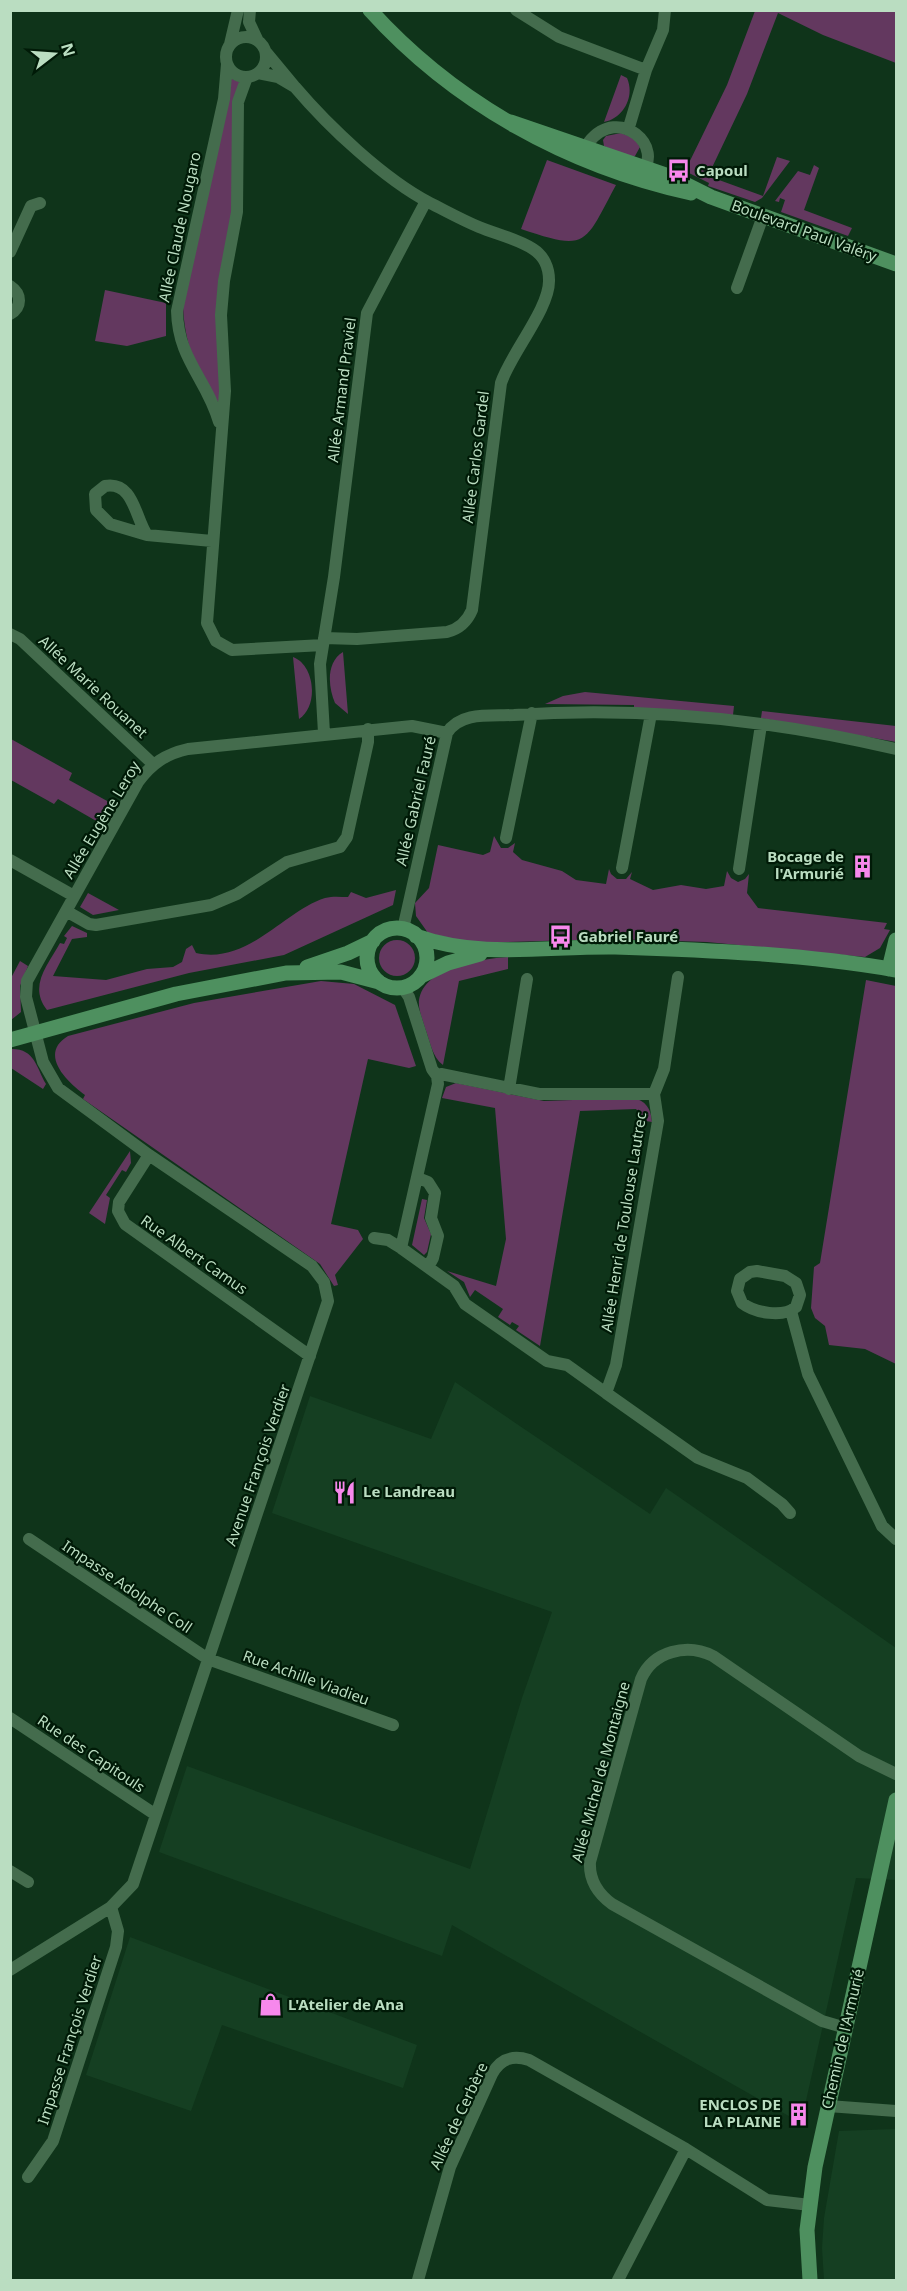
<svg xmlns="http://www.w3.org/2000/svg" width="907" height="2291" font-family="'Noto Sans',sans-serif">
  <rect width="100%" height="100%" fill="#0f341a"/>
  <path fill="#153f22" d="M455,1382l195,132 16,-26 230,160v232l-40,-2 -55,245 -349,-198 -10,31 -283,-104 28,-86 283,103 52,-171 30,-86 -280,-99 38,-117 121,43z
    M130,1937l287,108 -14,43 -181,-63 -31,86 -105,-36z
    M896,2129v151h-72l-2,-32 2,-30 15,-87z"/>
  <path fill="#63385f" d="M755,11h141v52l-73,-28 -45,-22 -31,81 -39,82 55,20 14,-39 13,4 -28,37 -7,4 -47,-16 1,-3 -24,-12 42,-86z
    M621,75l6,3c8,18 -3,40 -23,44z
    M230,78l10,4 -21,321c-23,-25 -35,-64 -36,-97z
    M621,133l13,5 6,9 -5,9 -4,2 -27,-12 -1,-6 3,-4z
    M547,160l69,25c-32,59 -27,67 -95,44z
    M814,165l5,3 -15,42 48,18 -4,8 -67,-24 4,-12 -5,-2 -1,4 -4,-1 23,-30 12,4z
    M105,290l61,13v33l-39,10 -32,-5z
    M343,652l5,62 -13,-11c-7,-16 -9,-41 8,-51z
    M293,657c22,8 26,49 6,62z
    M585,692l149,14 -1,9 -99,-7v-3l-89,-1 18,-8z
    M762,711l134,15v16l-135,-24z
    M11,739l61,34 -3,7 40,22 -11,20 -40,-23 -4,5 -43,-24z
    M494,836l7,12h7l7,-5 -2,9 9,8 40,11 14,9 30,4 3,-15 2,5 6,5h9l6,-7 -2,7 23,11 28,-5 25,4 18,-3 3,-15 4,7 7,4 7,-3 4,-5 -2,19 11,15 129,15 -3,6 6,1 -10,18 -15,9 -158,-15 -95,-3 -141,4 -43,-10 -12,-17 -1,-13 14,-15 9,-43 45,10 7,-3z
    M396,890l-3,15 -109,50 -95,18 -142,37c-19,-24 1,-45 13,-67l4,1 3,-6 -3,-2 8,-10 15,7v4l-15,2 -19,37 53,4 41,-11 26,-2 9,-5 4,-13 6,-4 4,8c52,12 88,-42 129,-55 8,-2 15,-1 23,-1l3,-5 15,6z
    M88,893l31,17 -26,5 -13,-8z
    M379 958a18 18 0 1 1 36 0a18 18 0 1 1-36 0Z
    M508,957v12l-49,12 -16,84c-11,-8 -13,-24 -18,-37 -2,-7 -5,-14 -6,-22 -2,-38 61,-47 89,-49z
    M20,961l8,5 -8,20 1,26 -10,8v-42z
    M866,980l30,6v378l-31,-15 -36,-4 -4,-19 -10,-8 -4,-10 3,-41 6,-4z
    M321,981l33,3 41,21 21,61 -7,2 -41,-9 -37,165 27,6 5,9 -28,36 3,10 -4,1 -14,-22 -237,-165 2,-4c-18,-13 -47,-41 -17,-59l126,-33z
    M10,1049c25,-1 26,18 36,35l-3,5 -32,-21z
    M456,1083l88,18 88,-3c14,2 19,11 20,24l-12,-2 1,-5 -5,-6 -56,2 -40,235 -24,-16 3,-4 -7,-4 -2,3 -12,-8 5,-8 -28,-19 -5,7 -6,-15 -17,-11 49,15 10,-47 -11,-131 -53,-10 4,-11z
    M130,1151l1,12 -5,9 -4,-2 -16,25 4,3 -5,26 -16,-11z
    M422,1199l5,1 -3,18 7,16 -4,18 -3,3 -12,-10z"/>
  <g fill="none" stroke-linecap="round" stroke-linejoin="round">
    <path stroke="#446c4d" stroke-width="12" d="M250,10l-1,12 8,17
      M516,10l43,27 87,33
      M226 57a20 20 0 1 1 40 0a20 20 0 1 1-40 0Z
      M230,44l8,-34
      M258,73l20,4 17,10 -29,-35
      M247,77l-9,25 -1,110 -13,69 -3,34 4,76 -18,232 9,18 16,9 91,-5
      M295,87c33,39 89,92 135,116 16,8 32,17 49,24 17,7 39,12 54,22 11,7 16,19 16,31 1,28 -38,73 -48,103l-29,227c-5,12 -13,19 -25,22l-90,7 -33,-1
      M629,127l17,-57 17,-40 2,-20
      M590,156l-1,-14c30,-38 78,6 51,32
      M10,252l21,-46 9,-3
      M10,286c12,8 12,21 0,28
      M737,288l26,-72
      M219,422c-12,-43 -41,-62 -42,-111l47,-212 3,-35
      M147,535l-37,-11 -14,-14 -1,-16 10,-8c29,-5 30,32 42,49l65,6
      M10,634l10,5 133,125
      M324,733l-4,-69 14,-87 33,-264 59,-112
      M506,838l26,-125
      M10,860l64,36
      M622,868l29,-154
      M739,869l22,-144
      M66,911l23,13 7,1 115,-20 26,-11 50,-32 53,-15 7,-10 21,-95v-13
      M403,929l44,-196c13,-22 45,-17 67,-18 127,-9 259,5 382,34
      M403,988l6,9 23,72 5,7 1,8 -37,164 53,38 11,18 82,57 20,4 39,28 10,-28 42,-244 -4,-27h-115l-98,-20 -4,2
      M509,1089l18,-110
      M654,1094l10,-25 14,-92
      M149,1155l-30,47 -1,9 7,13 185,132
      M418,1178l10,4 7,11 -4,25 7,18 -5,22 -5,9
      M374,1238l14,2 13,8
      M757,1271l28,5 11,7 4,12 -4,12c-13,11 -41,6 -54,-4l-5,-12 3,-12 10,-7z
      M791,1311l17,63 74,152 14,13
      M606,1393l92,65 49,20 35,26 8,9
      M29,1539l179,120 185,66
      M10,1718l146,97
      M10,1871l18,11
      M10,1970l101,-63 22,-23 195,-583 -4,-19 -12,-16 -163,-111 -91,-67 -15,-26 -17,-65 1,-16 111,-199c14,-19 28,-28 50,-33l224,-23 35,7
      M846,2028l-24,-7 -210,-117c-15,-11 -23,-24 -22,-42l51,-183c12,-28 46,-36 72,-23l146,100 37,18
      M828,2106l68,5
      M28,2177l25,-36 63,-194 2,-16 -7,-24
      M418,2280l32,-113 42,-93c9,-16 21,-19 37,-14l157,89 81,51 43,5
      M618,2280l68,-131"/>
    <path stroke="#4e905f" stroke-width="15" d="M370,10c84,93 198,156 321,183
      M511,122l158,54 42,21 185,67
      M367 958a30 30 0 1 1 60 0a30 30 0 1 1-60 0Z
      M416,936c65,23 131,10 199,11 93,3 189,7 281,23
      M307,967l41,-14 25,-12
      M889,969l7,-29
      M421,976l27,-13 32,-9
      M10,1040l166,-46 110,-21 55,-1 38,10
      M810,2280l-3,-50 8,-63 81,-367"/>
  </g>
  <defs>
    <symbol id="bus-bare" viewBox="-9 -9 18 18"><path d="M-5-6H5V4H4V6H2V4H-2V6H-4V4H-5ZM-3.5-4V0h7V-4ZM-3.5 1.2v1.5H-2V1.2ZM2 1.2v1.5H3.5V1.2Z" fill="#f788ec" stroke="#001a07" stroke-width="2.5" paint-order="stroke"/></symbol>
    <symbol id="building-bare" viewBox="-9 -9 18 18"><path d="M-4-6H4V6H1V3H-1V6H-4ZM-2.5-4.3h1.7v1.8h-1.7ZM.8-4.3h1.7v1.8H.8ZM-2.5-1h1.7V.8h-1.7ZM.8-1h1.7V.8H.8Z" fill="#f788ec" stroke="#001a07" stroke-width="2.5" paint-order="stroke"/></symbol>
    <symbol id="restaurant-bare" viewBox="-9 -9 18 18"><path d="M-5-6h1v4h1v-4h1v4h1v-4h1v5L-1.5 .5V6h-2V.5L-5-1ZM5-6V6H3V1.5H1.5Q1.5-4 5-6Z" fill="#f788ec" stroke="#001a07" stroke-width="2.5" paint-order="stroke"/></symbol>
    <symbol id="shop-bare" viewBox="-9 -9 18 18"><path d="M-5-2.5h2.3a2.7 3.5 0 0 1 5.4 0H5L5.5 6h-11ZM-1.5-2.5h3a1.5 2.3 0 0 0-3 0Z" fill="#f788ec" stroke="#001a07" stroke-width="2.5" paint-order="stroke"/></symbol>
  </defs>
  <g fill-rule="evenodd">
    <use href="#bus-bare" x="662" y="154" width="33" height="33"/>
    <use href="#building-bare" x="846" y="850" width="33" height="33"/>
    <use href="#bus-bare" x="544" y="920" width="33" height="33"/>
    <use href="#restaurant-bare" x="328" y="1476" width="33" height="33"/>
    <use href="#shop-bare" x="254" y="1988" width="33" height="33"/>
    <use href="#building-bare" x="782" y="2098" width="33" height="33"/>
  </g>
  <g text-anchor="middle" stroke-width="4.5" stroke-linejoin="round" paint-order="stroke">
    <g font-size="15" font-weight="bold" fill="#baddc1" stroke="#001a07" text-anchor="start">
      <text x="696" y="176">Capoul</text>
      <text x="844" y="862" text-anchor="end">Bocage de<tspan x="844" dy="17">l'Armurié</tspan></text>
      <text x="578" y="942">Gabriel Fauré</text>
      <text x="363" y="1497">Le Landreau</text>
      <text x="288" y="2010">L'Atelier de Ana</text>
      <text x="781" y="2110" text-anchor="end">ENCLOS DE<tspan x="781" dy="17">LA PLAINE</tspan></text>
    </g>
    <g font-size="15" fill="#baddc1" stroke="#001a07">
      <text transform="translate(180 227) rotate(-78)" y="5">Allée Claude Nougaro</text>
      <text transform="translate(804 231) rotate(20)" y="5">Boulevard Paul Valéry</text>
      <text transform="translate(342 390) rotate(-83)" y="5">Allée Armand Praviel</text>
      <text transform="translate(476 457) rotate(-83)" y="5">Allée Carlos Gardel</text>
      <text transform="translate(93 687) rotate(43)" y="5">Allée Marie Rouanet</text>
      <text transform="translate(416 801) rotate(-77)" y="5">Allée Gabriel Fauré</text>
      <text transform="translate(102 820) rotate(-59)" y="5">Allée Eugène Leroy</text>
      <text transform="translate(624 1222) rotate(-81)" y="5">Allée Henri de Toulouse Lautrec</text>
      <text transform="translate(194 1255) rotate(35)" y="5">Rue Albert Camus</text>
      <text transform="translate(258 1465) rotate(-71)" y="5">Avenue François Verdier</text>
      <text transform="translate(127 1587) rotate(34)" y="5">Impasse Adolphe Coll</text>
      <text transform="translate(306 1678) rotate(20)" y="5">Rue Achille Viadieu</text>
      <text transform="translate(91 1754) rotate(34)" y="5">Rue des Capitouls</text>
      <text transform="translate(601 1772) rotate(-75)" y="5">Allée Michel de Montaigne</text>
      <text transform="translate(843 2039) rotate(-77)" y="5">Chemin de l'Armurié</text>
      <text transform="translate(70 2040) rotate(-72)" y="5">Impasse François Verdier</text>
      <text transform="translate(459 2116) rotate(-65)" y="5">Allée de Cerbère</text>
    </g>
  </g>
  <rect width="907" height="2291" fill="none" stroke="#baddc1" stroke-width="24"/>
  <g transform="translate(54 54) rotate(73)" stroke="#001a07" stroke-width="4.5" paint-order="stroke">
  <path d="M0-4.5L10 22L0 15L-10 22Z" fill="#baddc1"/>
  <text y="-9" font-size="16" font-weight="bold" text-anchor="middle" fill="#baddc1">N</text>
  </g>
</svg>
